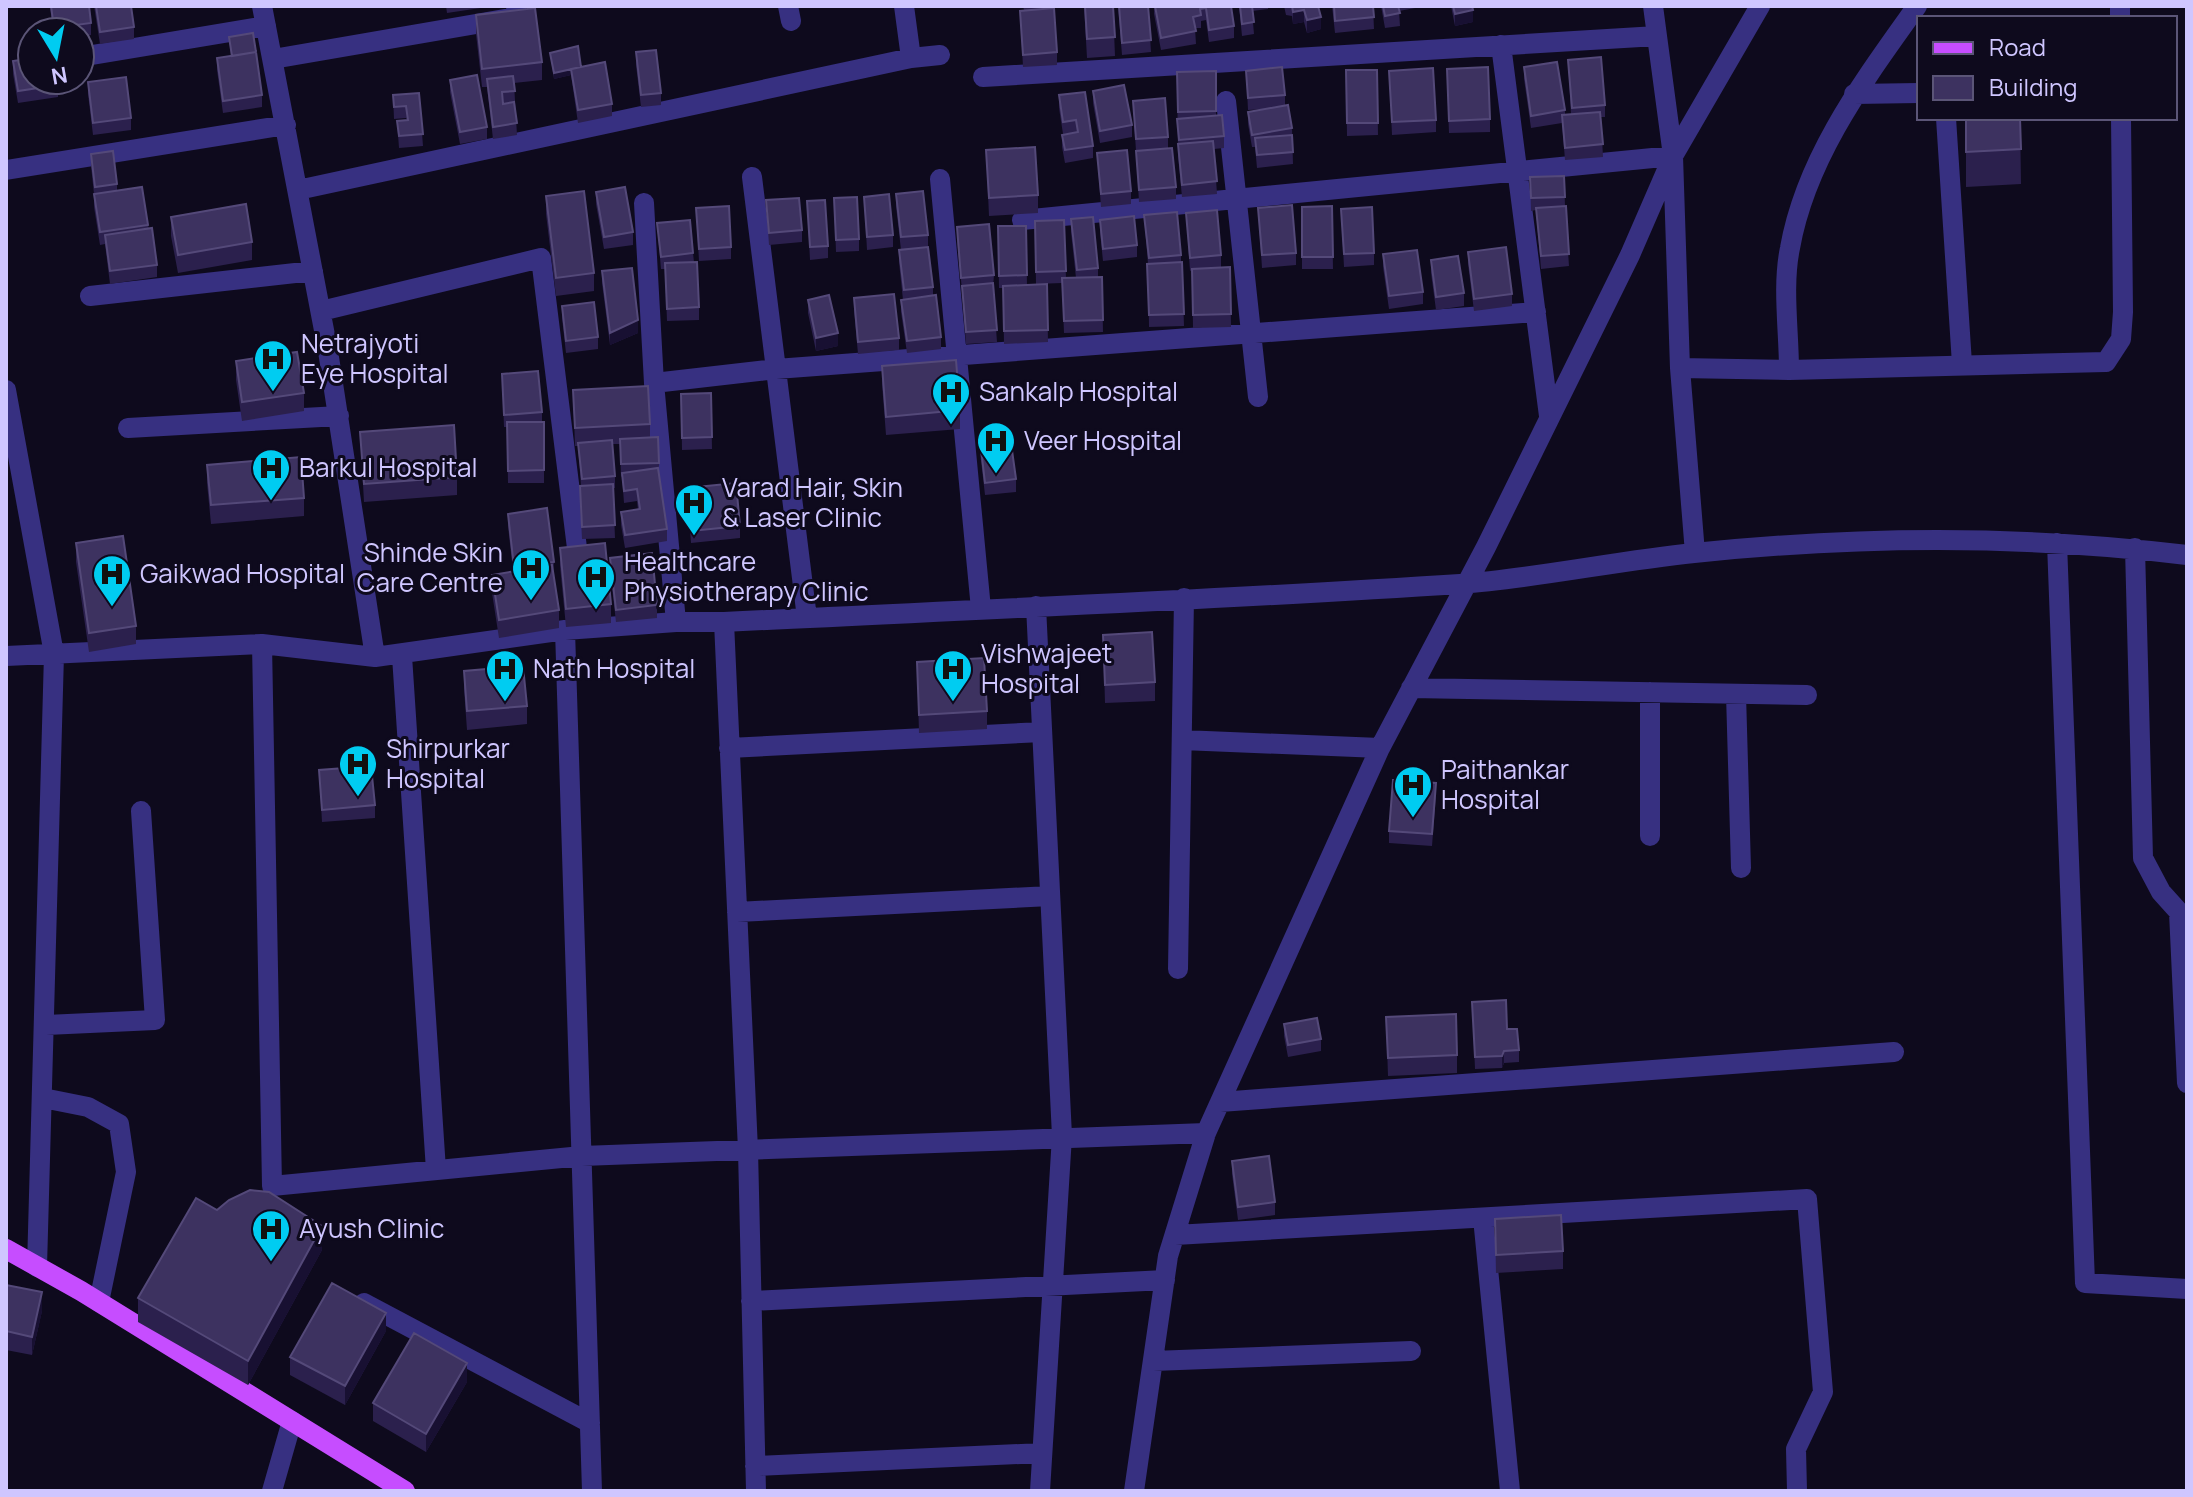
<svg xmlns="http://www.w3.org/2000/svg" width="2193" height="1497" font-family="Manrope,sans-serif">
  <rect width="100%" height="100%" fill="#0e0a1d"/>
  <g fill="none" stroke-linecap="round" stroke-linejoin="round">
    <path stroke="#373081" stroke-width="20" d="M262,6l66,345 47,306
      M788,6l3,15
      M904,6l7,52
      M1653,6l20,150 7,212 15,185
      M2120,6v12
      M1501,45l48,371
      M80,57l186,-31
      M273,59l244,-42 -1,-11
      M983,77l674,-41
      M1854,94l65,-1
      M1226,101l32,296
      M1946,118l16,246
      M6,170l280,-45
      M752,177l55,441
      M940,179l41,430
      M298,190l613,-132 29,-3
      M644,203l10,180 22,239
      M1022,220l651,-64
      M90,296l223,-25
      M321,311l220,-53 37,298
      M1680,368l109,2 317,-8 15,-23 2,-27 -2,-194
      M1789,370c0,-39 -7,-84 1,-122 16,-91 75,-169 127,-242
      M654,383l122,-14 760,-57
      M6,390l48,264 -17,613
      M128,428l211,-12
      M2057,543l28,740 102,6
      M2135,548l8,310 18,34 18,20 8,171
      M1036,606l26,530 -22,355
      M724,622l24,528 8,341
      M565,630l27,861
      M262,644l10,542 310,-30 624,-23
      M6,656l256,-12 113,13 190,-27 111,-8h48c245,-12 491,-22 736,-38 78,-6 156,-23 234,-31 164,-17 330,-18 493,2
      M402,656l34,514
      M1411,688l396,7
      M1650,692v144
      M1736,694l5,174
      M1182,740l198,8
      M729,748l313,-16
      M737,912l313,-16
      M1178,969l6,-371
      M46,1025l109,-5 -14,-209
      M43,1098l45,9 31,17 7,48 -27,130
      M1220,1102l674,-50
      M1483,1218l27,273
      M1175,1235l632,-36 16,193 -27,57 1,42
      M751,1301l414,-21
      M364,1303l226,120
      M1153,1361l258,-10
      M755,1466l287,-13
      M272,1491l20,-70
      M1134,1491l34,-235 38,-123 174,-385 106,-201 144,-292 43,-99 87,-150"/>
    <path stroke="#c64dff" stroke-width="20" d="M6,1249l75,42 324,200"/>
  </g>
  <path fill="#2b204d" d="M50,6h39l2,17v12l-11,2v-5h-27z
    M94,6h37l3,21v12l-34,5z
    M446,6h48l-47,7z
    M1023,6h27l7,46v13l-34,2 -3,-56 4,-1z
    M1084,6h29l2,50 -28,2z
    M1118,6h30l3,46 -29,3z
    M1154,6h77l3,20v12l-25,4 -3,-22 -5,1v7h-6l1,16 -35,6 -7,-36z
    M1239,6h29v3l-16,2 2,23 -12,2z
    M1284,6h34l3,23 -14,4 -3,-11 -11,2 -1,-8 -6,-1z
    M1332,6h41l1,23 -39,4z
    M1381,6h45l-27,5 1,15 -15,2z
    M1451,6h21l1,16 -18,4z
    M476,15l66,47v18l-28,3 3,52 -24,4 -6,-52h-5l-6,-53z
    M229,37l33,58v12l-39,6 -6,-43v-12l14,-2z
    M636,52l25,41v12l-20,2 -5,-42z
    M550,53l31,14 31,37v12l-34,7 -7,-48 -17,4z
    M1568,60l37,45v12h-4l2,40 -38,3 -3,-37 -31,5 -7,-49v-12l41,43v5l6,-1z
    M13,61l45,24v12l-40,6 -5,-29z
    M1346,70h31l1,65 -31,1z
    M1216,71v45l8,20v12l-10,1 3,45 -35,3 -4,-41 -1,-84z
    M1246,71l39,24v11l7,22 1,36 -36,4 -2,-21h-3l-4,-23v-12l19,-3 -19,1z
    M1389,71l47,49v12l-44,3z
    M450,80l37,47v12l-27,5 -10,-52z
    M1447,81l43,38v13l-41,1z
    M88,82l43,36v12l-38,5 -5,-41z
    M1093,91l39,34v12l-32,6 -7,-40z
    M419,93l4,53 -24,2 -2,-27 10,-1 -1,-2 -12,1 -1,-24z
    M1059,95l34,51v12l-28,5 -3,-16v-12l14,-2 -13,1 -4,-26z
    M1133,101l35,36v11l8,39v12l-37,3z
    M1966,118h54l1,66 -55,3z
    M986,150l52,45v18l-49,3z
    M1097,153l34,38v13l-30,3z
    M91,154l26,30v7l31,34 9,40v12l-47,7 -5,-40 -5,1 -6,-38v-13l-3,-28z
    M1564,176l1,30 4,60 -28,3 -5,-59 -5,1 -1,-34z
    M596,192l37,40v13l-29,4 -8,-45z
    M896,194l32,41v12l-27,3 -5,-44z
    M546,196l48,77v18l-38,5 -10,-82z
    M864,197l29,38v12l-26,3z
    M834,198l25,41v12l-23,1z
    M766,200l36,30v12l-33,3z
    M807,201l21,45v12l-18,2z
    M1332,206l1,63h-31v-62z
    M696,208l35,39v12l-32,2z
    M1258,208l38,45v12l-34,3z
    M1341,209l33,44v12l-30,2z
    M1186,213l35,42v12h9l1,60 -38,1 -1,-58 -2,1z
    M1144,215l37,40v8l1,-1 2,64 -35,1 -1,-63z
    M171,217l81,25v18l-74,13 -7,-37z
    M1071,219l27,49v9h4l1,55 -39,1 -2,-50 -26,1 -1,-63 29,-1 2,58h10l-5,-46z
    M1100,220l37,25v12l-34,4 -3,-29z
    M657,223l36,30 6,54v13l-32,1 -2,-52h-4z
    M998,226h28l1,59 20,-1 1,58 -44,2 -1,-56h-4z
    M957,227l37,48 -1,12 4,55 -31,2 -4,-54 -5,-50z
    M899,250l34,37v9l8,41v12l-34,4 -6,-41v-12h2l-4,-38z
    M1468,252l44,42v12l-38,5 -6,-47z
    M1383,254l40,38v12l-34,5 -6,-42z
    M1431,260l33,33v13l-28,4 -5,-37z
    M602,271l36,62 -28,12 -8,-62z
    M854,298l45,40v12l-41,4 -4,-44z
    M808,300l30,46 -22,5 -8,-38z
    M562,306l36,31v12l-32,4 -4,-35z
    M236,361l68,32v18l-62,10 -6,-41z
    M882,366l78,44v19l-74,6 -4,-51z
    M502,374l40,38v10h2v61h-36l-1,-56h-3z
    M573,390l77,34v14l9,25v12l8,54v12l-42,7 -4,-23v-13l17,-2 -1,-9 -13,2 -2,-27 -1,1 -1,-33h-8l3,32v12h-2l2,50 -33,1 -2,-41 1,-12 -3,-40h-3z
    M711,393l1,56 -30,1 -1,-56z
    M360,432l97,45v18l-93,7z
    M980,440l36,39v13l-31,3 -5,-43z
    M207,465l97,33v18l-93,8 -4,-41z
    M687,488l53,38v12l-49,5z
    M508,514l46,48 -1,12 6,36v18l-60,10 -7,-45v-18l21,-4 -5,-45z
    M76,543l60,83v18l-47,8 -13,-90z
    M560,548l51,56v19l-45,4 -6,-61z
    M610,558l47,47v13l-41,4 -6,-52z
    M1103,635l52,47v19l-50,2z
    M917,662l70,49v18l-68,4z
    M464,671l63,35v18l-60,6 -3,-41z
    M319,770l56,35v13l-53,4z
    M1436,795l-4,51 -43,-3v-12z
    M1472,1002l47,48v12l-15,1 -2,5 -27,1z
    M1386,1017l71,38v18l-69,3z
    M1284,1024l37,15v12l-33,6 -4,-21z
    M1232,1161l43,41v13l-37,5 -6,-46z
    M217,1210l105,40 -74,135 -110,-63v-24z
    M1495,1219l68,32v18l-67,4z
    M6,1285l36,26 -10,44 -26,-5z
    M386,1331l-41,74 -55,-30v-18z
    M467,1382l-41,70 -53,-31v-18z"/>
  <path fill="#181032" d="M1304,10v12l-11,2v-12z
    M1473,10v12l-18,4v-12z
    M1321,17v12l-14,4v-13z
    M571,69v6l-17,4v-6z
    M638,320v13l-28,12v-12z
    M838,333v13l-22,5v-13z
    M1504,1051v12l-2,5v-12z
    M322,1226v24l-74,135v-24z
    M42,1292v19l-10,44v-18z
    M386,1313v18l-41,74v-19z
    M467,1363v19l-41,70v-18z"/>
  <path fill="#3d3260" stroke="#544979" stroke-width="2" d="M51,6h38l2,17 -37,5z
    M96,6h35l3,21 -34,5z
    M1085,6h28l2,31 -28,2z
    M1119,6h29l3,34 -29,3z
    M1155,6h76l3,20 -25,4 -3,-22 -6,1 1,6 -8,2 3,14 -35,7z
    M1240,6h12l2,16 -12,2z
    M1292,6h26l3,11 -14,3 -3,-10 -11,2z
    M1334,6h39l1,11 -39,4z
    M1383,6h15l2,7 -15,3z
    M1453,6h19l1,4 -18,4z
    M535,8l7,54 -60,7 -6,-54z
    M1054,8l3,44 -34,3 -3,-44z
    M253,33l3,19 -24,4 -3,-19z
    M578,46l3,21 -27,6 -4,-20z
    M656,50l5,43 -20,2 -5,-43z
    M256,52l6,43 -39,6 -6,-43z
    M1601,57l4,48 -33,3 -4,-48z
    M32,58v22h25l1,5 -40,6 -5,-30z
    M605,62l7,42 -34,6 -7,-41z
    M1557,62l8,48 -34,6 -7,-49z
    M1282,67l3,28 -37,3 -2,-27z
    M1488,67l2,52 -41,2 -2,-52z
    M1433,68l3,52 -44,2 -3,-51z
    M1346,70h31l1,53h-31z
    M1216,71v40l-38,1 -1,-40z
    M477,75l10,52 -27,5 -10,-52z
    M513,76l2,15 -13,1 1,12 11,-2 3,21 -24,4 -6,-48z
    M126,77l5,41 -38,5 -5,-41z
    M1124,85l8,40 -32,6 -7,-40z
    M1085,92l8,54 -28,4 -3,-15 16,-3 -2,-12 -13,2 -4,-27z
    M419,93l4,41 -24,2 -2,-15 11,-1 -2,-14 -12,1 -1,-12z
    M1165,98l3,39 -32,2 -3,-38z
    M1288,105l4,23 -40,7 -4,-23z
    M1600,112l3,32 -38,4 -3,-33z
    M1222,115l2,21 -45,4 -2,-21z
    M1966,118h54l1,31 -55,3z
    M1292,135l1,17 -36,3 -2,-17z
    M1213,141l4,40 -35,4 -4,-41z
    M1035,147l3,48 -49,3 -3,-48z
    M1172,148l4,39 -37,3 -3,-39z
    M1127,150l4,41 -30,3 -4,-41z
    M113,151l4,33 -22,3 -4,-33z
    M1564,176l1,21 -34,1 -1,-21z
    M142,187l6,38 -48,7 -6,-38z
    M625,187l8,45 -29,5 -8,-45z
    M584,191l10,82 -38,5 -10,-82z
    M923,191l5,44 -27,2 -5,-43z
    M889,194l4,41 -26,2 -3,-40z
    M857,197l2,42 -23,1 -2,-42z
    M799,198l3,32 -33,3 -3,-33z
    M825,200l3,46 -18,1 -3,-46z
    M246,204l6,38 -74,13 -7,-38z
    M1292,205l4,48 -34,2 -4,-47z
    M729,206l2,41 -32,2 -3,-41z
    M1332,206l1,51h-31v-50z
    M1566,206l3,48 -28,2 -5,-48z
    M1372,207l2,46 -30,1 -3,-45z
    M1217,210l4,45 -31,3 -4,-45z
    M1177,212l4,43 -32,3 -5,-43z
    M1134,216l3,29 -34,4 -3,-29z
    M1093,217l5,51 -21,2 -6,-51z
    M690,220l3,33 -32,4 -4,-34z
    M1064,220l2,51 -30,1 -1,-51z
    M989,224l5,51 -33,3 -4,-51z
    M998,226h28l1,49 -28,1z
    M152,228l5,37 -47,6 -5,-36z
    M928,247l5,40 -29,3 -5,-40z
    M1506,247l6,47 -38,5 -6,-47z
    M1417,250l6,42 -34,4 -6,-42z
    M1458,256l6,37 -28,4 -5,-37z
    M697,262l2,45 -32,2 -2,-46z
    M1182,262l2,52 -35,1 -2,-51z
    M1230,267l1,47 -38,1 -1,-46z
    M632,268l6,52 -28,13 -8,-62z
    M1102,277l1,43 -39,1 -2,-43z
    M993,283l4,47 -31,2 -4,-46z
    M1047,284l1,46 -44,1 -1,-45z
    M894,294l5,44 -41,4 -4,-44z
    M829,295l9,38 -22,5 -8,-38z
    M936,295l5,42 -34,4 -6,-41z
    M594,302l4,35 -32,4 -4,-35z
    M297,352l7,41 -62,9 -6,-41z
    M956,360l4,50 -74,7 -4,-51z
    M538,371l4,41 -38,3 -2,-41z
    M648,386l2,38 -75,4 -2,-38z
    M711,393l1,44 -30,1 -1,-44z
    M507,422h37v48l-36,1z
    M454,425l3,52 -93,7 -4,-52z
    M1010,436l6,43 -31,4 -5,-43z
    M658,437l1,26 -38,1 -1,-25z
    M612,440l3,36 -33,3 -4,-36z
    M301,457l3,41 -93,7 -4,-40z
    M658,468l9,61 -42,6 -4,-23 19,-3 -3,-20 -13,2 -2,-18z
    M736,483l4,43 -49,5 -4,-43z
    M613,484l2,41 -33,2 -2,-41z
    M547,508l7,54 -40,5 -6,-53z
    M123,536l13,90 -47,7 -13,-90z
    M605,543l6,61 -45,5 -6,-61z
    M652,553l5,52 -41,5 -6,-52z
    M552,565l7,45 -60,10 -7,-45z
    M1152,632l3,50 -50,3 -2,-50z
    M984,658l3,53 -68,4 -2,-53z
    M523,666l4,40 -60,5 -3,-40z
    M371,766l4,39 -53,5 -3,-40z
    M1393,780l43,3 -4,51 -43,-3z
    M1506,1000l1,29h10l2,21 -15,1 -2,5 -27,1 -3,-55z
    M1456,1014l1,41 -69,3 -2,-41z
    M1317,1018l4,21 -33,6 -4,-21z
    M1269,1156l6,46 -37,5 -6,-46z
    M250,1190l19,2 53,34 -74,135 -110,-63 58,-100 21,12 12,-10z
    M1561,1215l2,36 -67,4 -1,-36z
    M332,1283l54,30 -41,73 -55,-29z
    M6,1285l36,7 -10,45 -26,-6z
    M414,1333l53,30 -41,71 -53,-31z"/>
  <defs>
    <symbol id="hospital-pin" viewBox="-11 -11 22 30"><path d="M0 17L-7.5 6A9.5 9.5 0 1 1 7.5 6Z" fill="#00ccf1" stroke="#0e0a1d"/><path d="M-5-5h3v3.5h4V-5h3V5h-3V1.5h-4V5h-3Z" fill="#111"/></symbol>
  </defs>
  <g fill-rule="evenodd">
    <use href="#hospital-pin" x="251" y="337" width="44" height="60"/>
    <use href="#hospital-pin" x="929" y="370" width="44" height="60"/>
    <use href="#hospital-pin" x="974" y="419" width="44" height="60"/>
    <use href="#hospital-pin" x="249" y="446" width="44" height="60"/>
    <use href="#hospital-pin" x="672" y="481" width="44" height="60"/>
    <use href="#hospital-pin" x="509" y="546" width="44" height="60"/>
    <use href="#hospital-pin" x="90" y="552" width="44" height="60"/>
    <use href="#hospital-pin" x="574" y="555" width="44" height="60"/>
    <use href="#hospital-pin" x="483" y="647" width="44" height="60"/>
    <use href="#hospital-pin" x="931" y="647" width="44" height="60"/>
    <use href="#hospital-pin" x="336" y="742" width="44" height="60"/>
    <use href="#hospital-pin" x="1391" y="763" width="44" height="60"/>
    <use href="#hospital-pin" x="249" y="1207" width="44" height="60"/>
  </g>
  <g text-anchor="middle" stroke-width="6" stroke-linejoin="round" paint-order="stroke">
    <g font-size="26" fill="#cfc6ff" stroke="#0e0a1d" text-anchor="start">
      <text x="301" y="353">Netrajyoti<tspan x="301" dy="30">Eye Hospital</tspan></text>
      <text x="979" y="401">Sankalp Hospital</text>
      <text x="1024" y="450">Veer Hospital</text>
      <text x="299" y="477">Barkul Hospital</text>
      <text x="722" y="497">Varad Hair, Skin<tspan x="722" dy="30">&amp; Laser Clinic</tspan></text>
      <text x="503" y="562" text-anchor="end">Shinde Skin<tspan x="503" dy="30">Care Centre</tspan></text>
      <text x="624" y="571">Healthcare<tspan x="624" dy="30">Physiotherapy Clinic</tspan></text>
      <text x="140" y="583">Gaikwad Hospital</text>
      <text x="981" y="663">Vishwajeet<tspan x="981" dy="30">Hospital</tspan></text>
      <text x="533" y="678">Nath Hospital</text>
      <text x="386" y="758">Shirpurkar<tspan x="386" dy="30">Hospital</tspan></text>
      <text x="1441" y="779">Paithankar<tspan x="1441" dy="30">Hospital</tspan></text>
      <text x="299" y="1238">Ayush Clinic</text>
    </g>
  </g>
  <rect width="2193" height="1497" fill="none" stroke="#cfc6ff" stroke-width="16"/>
  <rect x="1917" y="16" width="260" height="104" fill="#0e0a1d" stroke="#5b5577" stroke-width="2"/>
  <rect x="1933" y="42" width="40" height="12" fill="#c64dff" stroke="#5b5577" stroke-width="2"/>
  <text x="1989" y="56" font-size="24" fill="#cfc6ff">Road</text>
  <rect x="1933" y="76" width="40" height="24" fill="#3d3260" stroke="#5b5577" stroke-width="2"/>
  <text x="1989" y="96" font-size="24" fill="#cfc6ff">Building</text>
  <g transform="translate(56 56) rotate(170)"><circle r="38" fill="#0e0a1d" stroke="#5b5577" stroke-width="2"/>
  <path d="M0-6L14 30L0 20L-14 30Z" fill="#00ccf1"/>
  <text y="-12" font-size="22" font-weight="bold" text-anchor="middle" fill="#cfc6ff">N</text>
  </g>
</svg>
